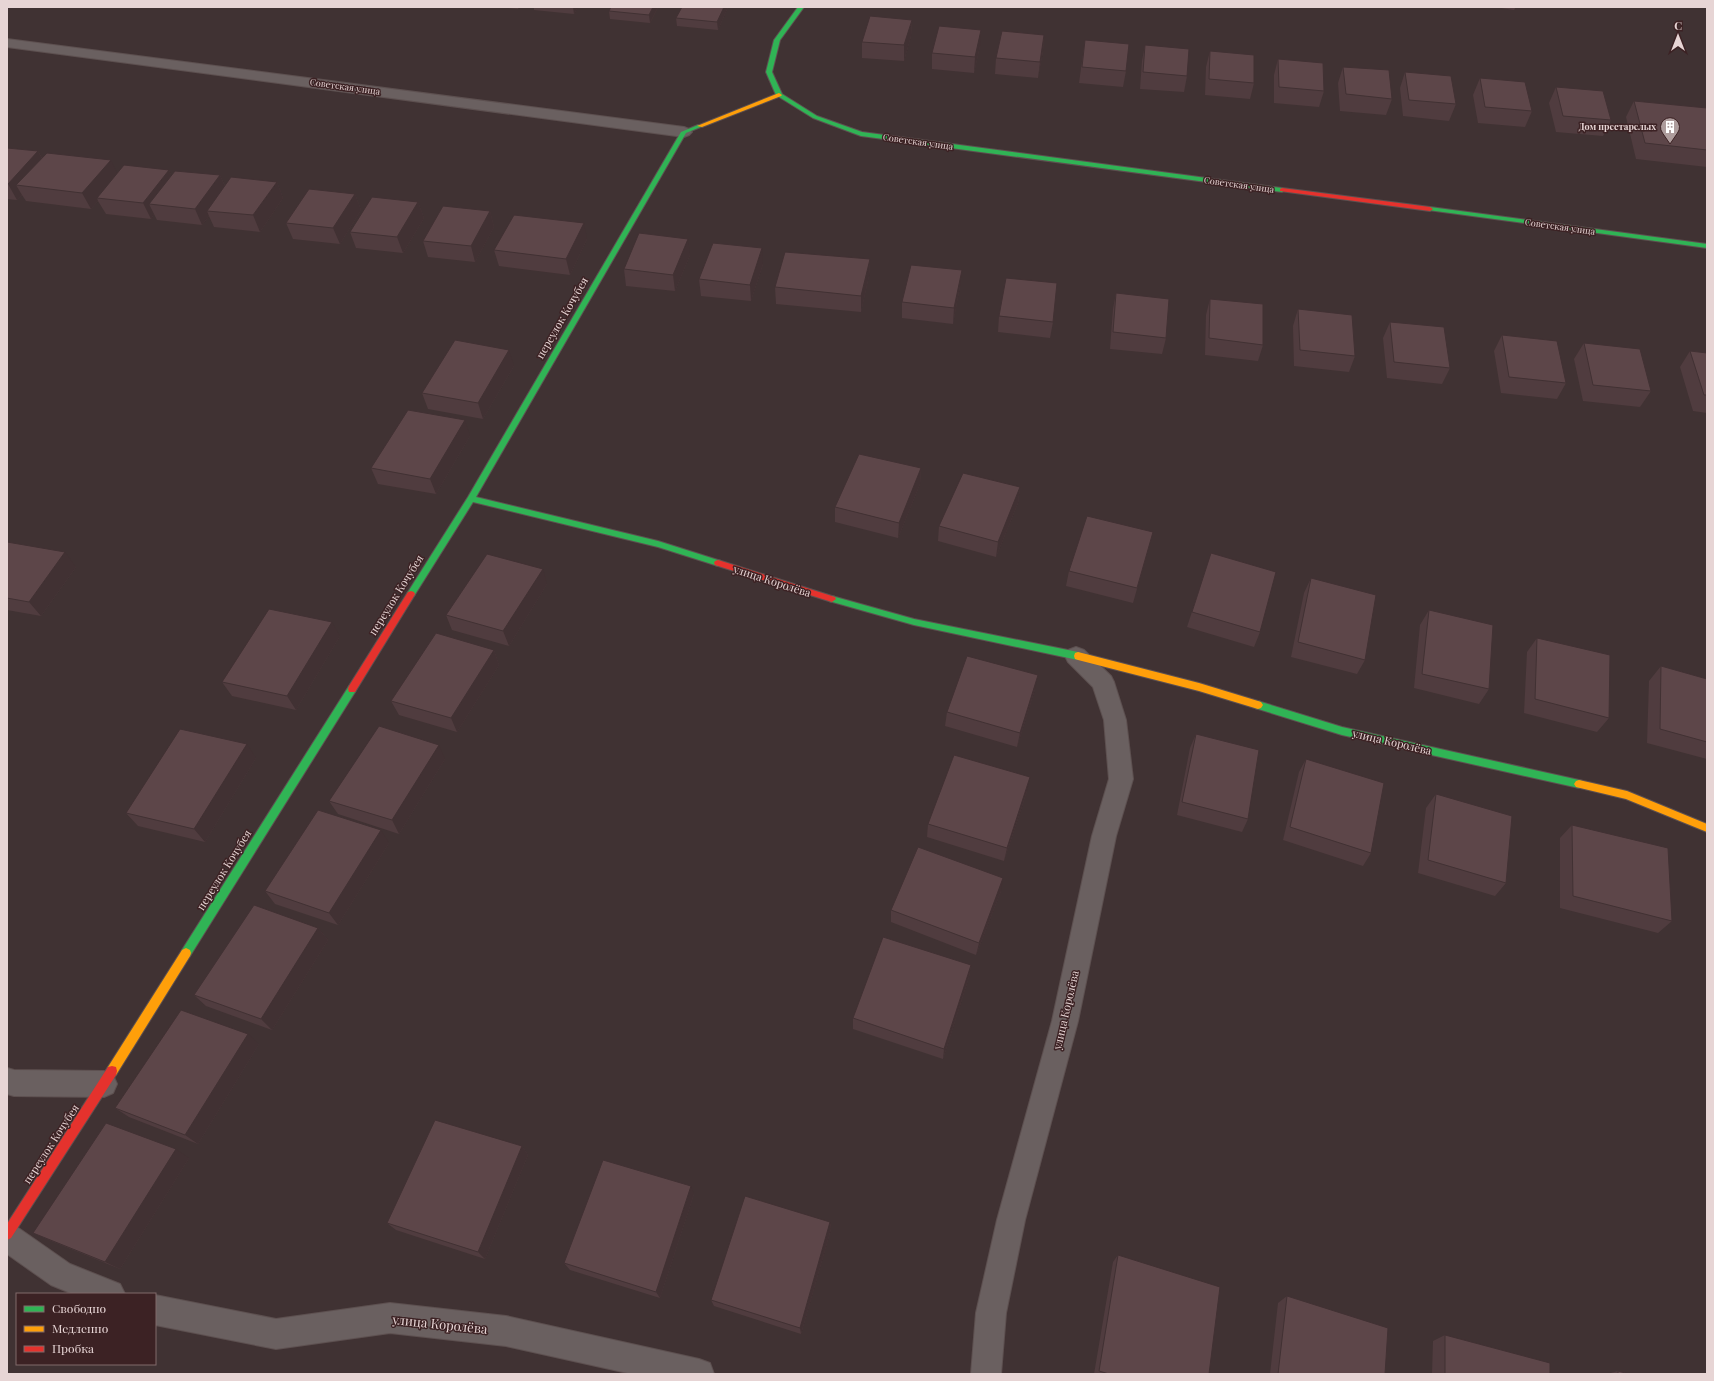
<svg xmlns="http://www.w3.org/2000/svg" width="1714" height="1381" font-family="'Playfair Display',serif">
  <rect width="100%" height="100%" fill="#403233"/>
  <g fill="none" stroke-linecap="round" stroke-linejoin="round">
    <defs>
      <path id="street" d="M7,39l677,88 5,2 3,3 -3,3 -5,2 -677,-90z
        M1076,647l8,3 27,26 3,6 12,38 7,59 -17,57 -38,185 -53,199 -19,93 -5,61h-30l5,-61 21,-93 55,-199 40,-185 17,-57 -5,-59 -11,-33 -25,-25 -3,-6 3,-6z
        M7,1068l7,2 90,1 9,4 4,9 -4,9 -9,4 -90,-1 -7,-2z
        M7,1223l10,4 53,37 50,20 5,10h-52l-22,-9 -44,-31z
        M155,1295l121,24 114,-16 116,13 193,43 11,4 4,11h-82l-126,-28 -116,-13 -114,16 -121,-24z"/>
      <path id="fast" d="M798,7h6l-24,33 -8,32 10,22 35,22 45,16 420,56 3,2 -3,2 -421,-56 -48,-18 -37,-23 -10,-23 8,-32z
        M698,125l5,1 -17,7 -210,364 182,44 63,20 1,2 -1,2 -3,1 -60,-19 -185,-45 -59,94h-6l-1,-2 1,-2 60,-95 213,-365z
        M1430,207l277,37v4l-279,-38v-2z
        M832,596l82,23 164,33 3,1 1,3 -1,3 -3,1 -164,-35 -85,-24 -1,-2z
        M352,685l3,1 1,3 -1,3 -165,264 -4,2 -4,-2 -1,-3 1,-3 167,-264z
        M1258,701l84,26 237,53 3,1 2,3 -2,3 -3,1 -237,-53 -87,-27 -2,-3 2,-3z"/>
      <path id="slow" d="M779,93l3,2 -1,1 -79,31 -5,-1z
        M1078,652l121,31 59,18 3,1 2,3 -2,3 -3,1 -59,-18 -121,-31 -3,-1 -1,-3 1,-3z
        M1579,780l48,11 80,33v8l-81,-33 -50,-12 -2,-3 2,-3z
        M186,948l4,2 1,3 -1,3 -74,119 -4,1 -4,-1 -1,-4 1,-4 74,-117z"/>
      <path id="jam" d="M1282,188l148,19 3,2 -3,2 -150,-20v-2z
        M718,560l117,37 1,2 -4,3 -117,-37 -1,-2 1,-2z
        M411,591l3,1 1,2 -1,2 -59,96h-6l-1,-3 1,-3 59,-94z
        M112,1066l4,1 1,4 -1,4 -105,163 -4,2v-16l101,-157z"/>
    </defs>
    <use href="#street" stroke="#5d5050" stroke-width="2"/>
    <use href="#fast" stroke="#5d5050" stroke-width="2"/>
    <use href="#slow" stroke="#5d5050" stroke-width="2"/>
    <use href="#jam" stroke="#5d5050" stroke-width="2"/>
    <use href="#street" fill="#6a6060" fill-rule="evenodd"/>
    <use href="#fast" fill="#30b455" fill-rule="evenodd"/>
    <use href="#slow" fill="#ff9f0a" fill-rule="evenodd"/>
    <use href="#jam" fill="#e5322d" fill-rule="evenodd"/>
  </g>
  <path fill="#503c3f" d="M500,7h19l-1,2z
    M534,7h44l-4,7 -40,-4z
    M611,7h47l-8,16 -40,-4 -1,-8z
    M728,7l-10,23 -41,-4 -1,-8z
    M1495,7h21l-2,3z
    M912,20l-1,16 -7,25 -42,-3v-16z
    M1044,35l-1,16 -5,27 -43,-4 1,-16z
    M1085,40l41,31 -3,16 -44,-4z
    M1145,45l42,31 -3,16 -44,-3 2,-28z
    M980,46l-6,27 -42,-4v-16z
    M1210,51l44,32 -4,16 -45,-4 1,-28z
    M1278,59l46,32 -5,16 -45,-4v-28z
    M1343,67l49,32 -6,16 -46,-4 -2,-28z
    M1405,72l51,32 -7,17 -46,-5 -3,-28z
    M1480,78l52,33 -7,16 -47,-4 -5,-28z
    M1556,87l55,33 -8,16 -47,-4 -7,-29z
    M1634,101l73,7v59l-71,-8 -10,-42z
    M7,148l31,3 4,7 75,15 52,-3 2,5h49l5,11 52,-4 6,16 -23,34 -46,-5 -5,-11 -7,9 -45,-5 -3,-6 -3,5 -45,-5 -8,-13 -7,8 -65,-8 -4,-6 -5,5 -10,-1z
    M355,194l6,16 -21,34 -47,-5 -7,-16z
    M418,202l6,16 -21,35 -47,-5 -6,-16z
    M490,211l4,16 -19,35 -47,-5 -5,-16z
    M587,239l-17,36 -71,-9 -5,-16z
    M690,255l-15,36 -49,-5 -2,-17z
    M870,259l-1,17 -8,36 -85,-8 -1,-17z
    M763,264l-12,37 -50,-5 -2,-17z
    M960,286l-7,38 -51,-6v-16z
    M1116,293l50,45 -4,16 -52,-5 3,-40z
    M1210,299l53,46 -5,16 -53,-6 1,-40z
    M1298,309l57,47 -6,16 -55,-6 -1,-40z
    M999,316l54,6 -3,16 -52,-6z
    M1390,322l60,46 -8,16 -55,-6 -4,-40z
    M1502,335l64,48 -9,16 -56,-6 -7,-42z
    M1584,343l67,48 -11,16 -57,-6 -9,-42z
    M1690,351l17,2v60l-14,-2 -13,-44z
    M514,366l-31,53 -55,-10 -6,-16z
    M470,436l-34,58 -58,-10 -7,-16z
    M921,468l-1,16 -22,54 -63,-16v-15z
    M1020,487l-2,16 -22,54 -58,-16 1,-15z
    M1153,532l-20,71 -67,-17 3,-15z
    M7,542l69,25 -35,49 -34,-6z
    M1206,569l54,63 -6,15 -67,-20z
    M1311,578l54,82 -8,14 -66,-17 13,-64z
    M547,584l-38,62 -57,-16 -6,-15z
    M1429,610l60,79 -10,15 -65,-16 6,-63z
    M340,636l-44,74 -64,-14 -10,-14z
    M1537,638l72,80 -12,14 -73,-19 3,-61z
    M494,650l5,15 -42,67 -58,-17 -8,-14z
    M1661,666l46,13v80l-60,-16 2,-62z
    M1035,689l-18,58 -72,-21 2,-14z
    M1196,734l52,85 -6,13 -65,-17 13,-67z
    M256,758l-51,84 -67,-16 -12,-13z
    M445,759l-46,75 -61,-20 -9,-13z
    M1306,759l65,94 -8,13 -80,-26 16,-68z
    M1027,791l-23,70 -77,-24 1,-13z
    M1436,794l70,89 -11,13 -77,-23 8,-65z
    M1572,825l100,96 -14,12 -98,-25v-70z
    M389,843l-51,82 -63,-21 -10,-13z
    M1001,891l-25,64 -85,-33v-12z
    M318,928l10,12 -56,90 -66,-24 -12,-11z
    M971,965l-2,12 -26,82 -90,-30v-11z
    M259,1044l-61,100 -69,-27 -14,-9z
    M522,1146l6,9 -43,104 -89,-29 -9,-7z
    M189,1158l-69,111 -71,-29 -16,-7z
    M694,1194l-34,104 -90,-28 -6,-7z
    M830,1222l1,7 -30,105 -87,-28 -3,-6z
    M1118,1255l91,119h-115l19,-112z
    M1287,1296l98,78h-115l8,-71z
    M1445,1335l105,39h-118l1,-33z
    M1618,1371l11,3h-22z"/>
  <path fill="#413133" d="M573,7h5l-4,7z
    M653,7h5l-8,16 -1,-8z
    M724,7h4l-10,23 -1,-8z
    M912,20l-1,16 -7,25v-16z
    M981,30l-1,16 -6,27 1,-16z
    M1044,35l-1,16 -5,27 2,-16z
    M38,151l9,17 -31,17 6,10 -5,5 -9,-16z
    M111,160l8,17 -22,21 1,3 -7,8 -9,-16z
    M169,170l7,16 -27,18 5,10 -3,5 -8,-16z
    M220,175l7,16 -20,20 2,5 -7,9 -7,-16z
    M277,182l6,16 -23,34 -7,-17z
    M355,194l6,16 -21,34 -7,-16z
    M418,202l6,16 -21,35 -6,-16z
    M490,211l4,16 -19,35 -4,-16z
    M584,223l3,16 -17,36 -4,-16z
    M688,239l2,16 -15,36 -2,-16z
    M762,248l1,16 -12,37 -1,-16z
    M870,259l-1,17 -8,36v-16z
    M962,270l-2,16 -7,38 1,-16z
    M509,350l5,16 -31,53 -5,-16z
    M465,420l5,16 -34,58 -6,-15z
    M921,468l-1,16 -22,54 1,-15z
    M1020,487l-2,16 -22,54 2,-15z
    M65,552l11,15 -35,49 -12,-14z
    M543,569l4,15 -38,62 -6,-15z
    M332,622l8,14 -44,74 -9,-14z
    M494,650l5,15 -42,67 -6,-14z
    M1038,675l-3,14 -18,58 3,-14z
    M247,744l9,14 -51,84 -11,-13z
    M439,745l6,14 -46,75 -7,-14z
    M1030,777l-3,14 -23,70 3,-13z
    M381,830l8,13 -51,82 -9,-12z
    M1003,878l-2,13 -25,64 3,-12z
    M318,928l10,12 -56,90 -11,-11z
    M971,965l-2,12 -26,82 1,-10z
    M248,1034l11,10 -61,100 -13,-9z
    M522,1146l6,9 -43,104 -7,-7z
    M176,1149l13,9 -69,111 -15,-7z
    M691,1186l3,8 -34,104 -4,-6z
    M830,1222l1,7 -30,105 -1,-6z"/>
  <path fill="#5d4649" stroke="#413133" d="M611,7h42l-4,8 -40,-4z
    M682,7h42l-7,15 -41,-4z
    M870,16l42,4 -8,25 -42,-3z
    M939,26l42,4 -6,27 -43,-4z
    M1002,31l42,4 -4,27 -44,-4z
    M1085,40l44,4 -3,27 -44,-4z
    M1145,45l44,4 -2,27 -44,-4z
    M1210,51l44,4v28l-45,-4z
    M1278,59l45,4 1,28 -45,-4z
    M1343,67l46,3 3,29 -46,-5z
    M1405,72l46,4 5,28 -47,-4z
    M1480,78l45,4 7,29 -47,-4z
    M1556,87l47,4 8,29 -48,-4z
    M1634,101l73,7v42l-62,-7z
    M7,148l31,3 -30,33h-1z
    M47,153l64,7 -29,33 -66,-8z
    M124,165l45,5 -26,33 -46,-5z
    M175,171l45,4 -25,34 -46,-5z
    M231,177l46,5 -24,33 -46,-4z
    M309,189l46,5 -22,34 -47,-5z
    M372,197l46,5 -21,35 -47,-5z
    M443,206l47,5 -19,35 -48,-5z
    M514,215l70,8 -18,36 -72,-9z
    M639,233l49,6 -15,36 -49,-6z
    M713,243l49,5 -12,37 -51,-6z
    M785,252l85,7 -9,37 -86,-9z
    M911,265l51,5 -8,38 -52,-6z
    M1006,278l51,5 -4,39 -54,-6z
    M1116,293l53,6 -3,39 -53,-6z
    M1210,299l53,5v41l-54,-7z
    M1298,309l54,6 3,41 -55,-6z
    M1390,322l54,5 6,41 -56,-6z
    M1502,335l55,6 9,42 -57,-6z
    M455,340l54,10 -31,53 -56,-10z
    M1584,343l56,6 11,42 -58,-6z
    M1690,351l17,2v42h-3z
    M408,410l57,10 -35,59 -59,-11z
    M859,454l62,14 -22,55 -64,-16z
    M963,473l57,14 -22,55 -59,-16z
    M1087,516l66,16 -16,56 -68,-17z
    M7,542l58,10 -36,50 -22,-4z
    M1211,553l65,19 -16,60 -68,-20z
    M487,554l56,15 -40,62 -57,-16z
    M1311,578l65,17 -11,65 -67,-18z
    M269,609l63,13 -45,74 -65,-14z
    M1429,610l64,15 -4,64 -67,-15z
    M436,633l58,17 -43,68 -60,-17z
    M1537,638l73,17 -1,63 -74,-19z
    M967,656l71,19 -18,58 -73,-21z
    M1661,666l46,13v63l-47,-13z
    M379,726l60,19 -47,75 -63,-19z
    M180,729l67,15 -53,85 -68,-16z
    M1196,734l63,16 -11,69 -66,-17z
    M954,755l76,22 -23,71 -79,-24z
    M1306,759l78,24 -13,70 -81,-26z
    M1436,794l76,22 -6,67 -78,-23z
    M318,810l63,20 -52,83 -64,-22z
    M1572,825l96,23 4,73 -99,-25z
    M918,847l85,31 -24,65 -88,-33z
    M254,905l64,23 -57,91 -67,-24z
    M883,937l88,28 -27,84 -91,-31z
    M181,1010l67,24 -63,101 -70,-27z
    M435,1120l87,26 -44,106 -91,-29z
    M106,1123l70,26 -71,113 -72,-29z
    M603,1160l88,26 -35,106 -92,-29z
    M745,1196l85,26 -30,106 -89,-28z
    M1118,1255l102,32 -11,87h-100l-10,-3z
    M1287,1296l101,32 -3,46h-107z
    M1445,1335l105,28v11h-105z
    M1618,1371l11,3h-11z"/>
  <defs>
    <symbol id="building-pin" viewBox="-11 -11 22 30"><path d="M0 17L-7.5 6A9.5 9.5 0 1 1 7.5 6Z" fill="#ad9c9c" stroke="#3c2224"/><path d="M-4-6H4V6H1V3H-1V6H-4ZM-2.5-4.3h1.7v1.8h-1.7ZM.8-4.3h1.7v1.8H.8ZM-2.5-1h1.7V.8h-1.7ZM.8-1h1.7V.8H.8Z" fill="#fff"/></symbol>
  </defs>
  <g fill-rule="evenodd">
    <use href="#building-pin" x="1659" y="116" width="22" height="30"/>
  </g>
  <g text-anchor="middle" stroke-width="3" stroke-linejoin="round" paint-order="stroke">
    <g font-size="9" fill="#e7d5d5" stroke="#3c2224">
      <text transform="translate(345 87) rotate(8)" y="3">Советская улица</text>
      <text transform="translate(918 142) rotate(8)" y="3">Советская улица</text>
      <text transform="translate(1239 185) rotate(8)" y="3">Советская улица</text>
      <text transform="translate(1560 227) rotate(8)" y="3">Советская улица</text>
    </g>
    <g font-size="9" font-weight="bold" fill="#e7d5d5" stroke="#3c2224" text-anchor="end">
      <text x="1656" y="130">Дом престарелых</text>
    </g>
    <g font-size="11" fill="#e7d5d5" stroke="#3c2224">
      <text transform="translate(562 318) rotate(-60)" y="4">переулок Кочубея</text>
      <text transform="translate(772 581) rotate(18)" y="4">улица Королёва</text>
      <text transform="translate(396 595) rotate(-58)" y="4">переулок Кочубея</text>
      <text transform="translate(1392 742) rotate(13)" y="4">улица Королёва</text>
      <text transform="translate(224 870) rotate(-58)" y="4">переулок Кочубея</text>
      <text transform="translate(1066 1010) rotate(-77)" y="4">улица Королёва</text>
      <text transform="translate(51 1144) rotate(-57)" y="4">переулок Кочубея</text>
    </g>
    <g font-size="13" fill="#e7d5d5" stroke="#3c2224">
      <text transform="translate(440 1324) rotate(6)" y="5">улица Королёва</text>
    </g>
  </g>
  <rect width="1714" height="1381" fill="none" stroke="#e7d5d5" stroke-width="16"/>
  <rect x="16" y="1293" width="140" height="72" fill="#3c2224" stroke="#806a6b"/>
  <rect x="24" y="1306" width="20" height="6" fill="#30b455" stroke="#806a6b"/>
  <text x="52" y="1313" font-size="12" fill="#e7d5d5">Свободно</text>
  <rect x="24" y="1326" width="20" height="6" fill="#ff9f0a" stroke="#806a6b"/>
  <text x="52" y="1333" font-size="12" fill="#e7d5d5">Медленно</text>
  <rect x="24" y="1346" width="20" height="6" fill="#e5322d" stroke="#806a6b"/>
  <text x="52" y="1353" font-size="12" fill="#e7d5d5">Пробка</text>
  <g transform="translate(1678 36)" stroke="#3c2224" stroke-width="3" paint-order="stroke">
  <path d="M0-3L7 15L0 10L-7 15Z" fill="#e7d5d5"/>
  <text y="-6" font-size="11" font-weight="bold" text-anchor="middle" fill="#e7d5d5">С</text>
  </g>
</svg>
